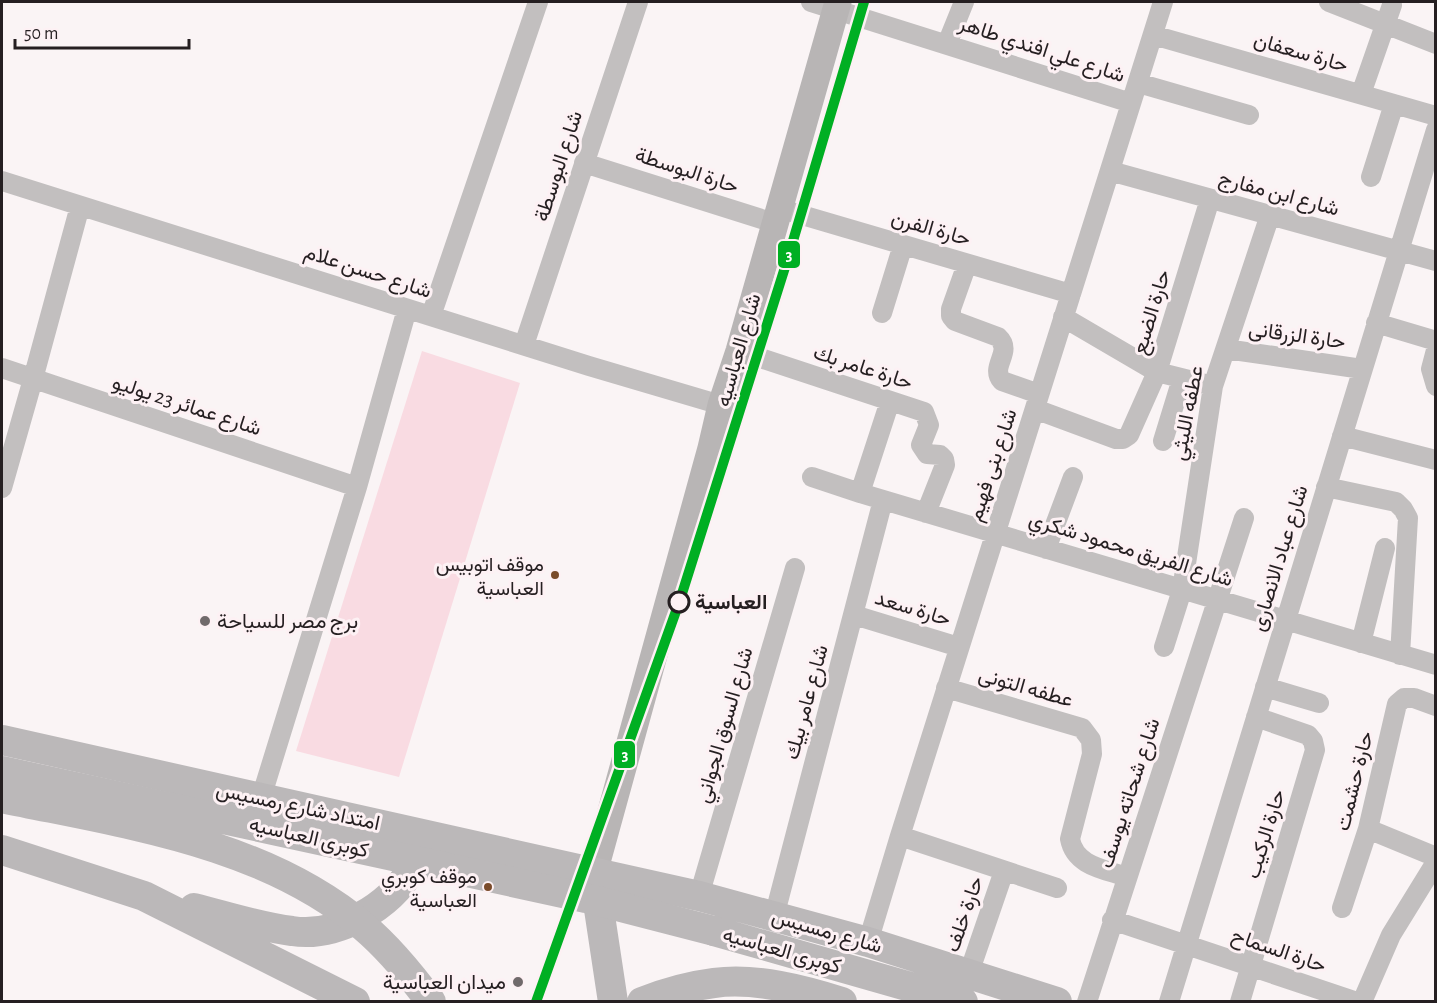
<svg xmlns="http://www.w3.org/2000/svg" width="1437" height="1003" font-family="'Alegreya Sans',Vazirmatn,sans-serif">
  <rect width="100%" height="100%" fill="#faf4f5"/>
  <path fill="#f9dbe2" d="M422,351l98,32 -121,394 -103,-26z"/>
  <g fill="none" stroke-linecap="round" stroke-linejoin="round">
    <path stroke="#c2bfbf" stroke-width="20" d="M811,2l320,101
      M1329,2l107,42
      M1153,35l283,81
      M947,44l17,-42
      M1138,83l111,32
      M1361,94l31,-89
      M584,163l190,60
      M1110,171l326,90
      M1371,177l23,-73
      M2,181l587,185 132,39
      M778,208l293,86
      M967,264l-16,45v7l4,5 43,16c16,15 -9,29 4,44l37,13
      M882,313l21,-68
      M431,316l107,-314
      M1063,317l94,55 56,14
      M1376,323l60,18
      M524,345l114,-343
      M1226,349l136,20
      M1436,350l-5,19 5,17
      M739,351l185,61 5,13 -8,20 6,9 13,1 4,4 1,6 -19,48
      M2,368l355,119
      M1035,409l81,30h7l6,-4 28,-63 53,-173
      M1342,436l94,24
      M1163,441l19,-62
      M812,477l48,16 576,172
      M1326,487l70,15 7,7 5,9 -8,137
      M2,488l31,-109 47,-173
      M860,493l30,-92
      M1046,549l27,-72
      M854,615l105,32
      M1361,643l24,-95
      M1164,647l18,-57 31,-204 57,-171
      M1265,687l54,16
      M946,688l136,40 9,12 1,14 -22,85c5,27 34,30 57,38
      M261,798l96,-311 50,-178
      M1368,829l68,28
      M900,836l157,52
      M699,896l96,-328
      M1342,908l26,-79 29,-125 7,-6h10l22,8
      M774,917l109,-417
      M1112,920l245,82
      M868,942l32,-106 263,-834
      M969,973l35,-102
      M1087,1002l157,-484
      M1169,1002l267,-872
      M1240,1002l75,-252 -2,-9 -5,-6 -52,-18
      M1362,1002l29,-67 45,-73"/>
    <path stroke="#b8b5b5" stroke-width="27" d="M594,873l117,-425 10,-43 18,-54 99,-349"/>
    <path stroke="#bbb8b9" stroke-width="30" d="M2,740l697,156 169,46 189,60
      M2,850l142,46 211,106
      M594,876l19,126
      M194,908c32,8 65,19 98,23 45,7 98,-24 120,-63 4,-9 6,-21 9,-31
      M714,931l249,71
      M642,1002c23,-9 48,-16 72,-19 41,-6 90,7 128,19"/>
    <path stroke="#bbb8b9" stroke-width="30" d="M2,771l584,127 128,33
      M2,798c123,26 262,44 362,129 26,22 47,48 67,75"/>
    <defs>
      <path id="metro-1" d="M536,1002l144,-402 107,-339 77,-259"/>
    </defs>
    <use href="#metro-1" stroke="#fdf1f4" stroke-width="15"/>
    <use href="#metro-1" stroke="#00af23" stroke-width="10"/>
  </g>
  <g fill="#7a4b2a" stroke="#fdf1f4" stroke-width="2">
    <circle cx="555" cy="575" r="5"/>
    <circle cx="488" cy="887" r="5"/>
  </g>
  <circle fill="#fdf1f4" stroke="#251f21" stroke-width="3" cx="679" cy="602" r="10"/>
  <g fill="#706a6b" stroke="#fdf1f4" stroke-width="2">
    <circle cx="205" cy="621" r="6"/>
    <circle cx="518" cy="982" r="6"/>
  </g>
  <g text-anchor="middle" stroke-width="6" stroke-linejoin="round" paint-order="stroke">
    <g font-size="20" fill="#251f21" stroke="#fdf1f4" text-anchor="end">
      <text x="544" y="571">موقف اتوبيس<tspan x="544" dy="24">العباسية</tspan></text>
      <text x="477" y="883">موقف كوبري<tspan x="477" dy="24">العباسية</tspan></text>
    </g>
    <g font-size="21" fill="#251f21" stroke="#fdf1f4">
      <text transform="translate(1042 49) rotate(18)" y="7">شارع علي افندي طاهر</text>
      <text transform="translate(1301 52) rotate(16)" y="7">حارة سعفان</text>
      <text transform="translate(558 166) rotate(-72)" y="7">شارع البوسطة</text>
      <text transform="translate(687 170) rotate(18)" y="7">حارة البوسطة</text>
      <text transform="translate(1279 193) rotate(15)" y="7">شارع ابن مفارج</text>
      <text transform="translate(931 228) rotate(16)" y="7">حارة الفرن</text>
      <text transform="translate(368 271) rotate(18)" y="7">شارع حسن علام</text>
      <text transform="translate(1151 312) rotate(-73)" y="7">حارة الضبع</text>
      <text transform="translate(1297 335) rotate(8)" y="7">حارة الزرقانى</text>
      <text transform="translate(738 350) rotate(-74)" y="7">شارع العباسيه</text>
      <text transform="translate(863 367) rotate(18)" y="7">حارة عامر بك</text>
      <text transform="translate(187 405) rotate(18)" y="7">شارع عمائر 23 يوليو</text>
      <text transform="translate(1187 413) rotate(-79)" y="7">عطفه الليثي</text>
      <text transform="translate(992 465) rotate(-72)" y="7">شارع بنى فهيم</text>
      <text transform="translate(1131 549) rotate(17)" y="7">شارع الفريق محمود شكري</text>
      <text transform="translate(1279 558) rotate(-73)" y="7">شارع عباد الانصارى</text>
      <text transform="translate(913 608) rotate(17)" y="7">حارة سعد</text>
      <text transform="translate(1026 687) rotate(16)" y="7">عطفه التونى</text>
      <text transform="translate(806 702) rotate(-75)" y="7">شارع عامر بيك</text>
      <text transform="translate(724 725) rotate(-74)" y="7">شارع السوق الجواني</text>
      <text transform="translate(1354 781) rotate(-76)" y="7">حارة حشمت</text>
      <text transform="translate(1129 793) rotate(-72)" y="7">شارع شحاته يوسف</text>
      <text transform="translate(298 806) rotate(12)" y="7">امتداد شارع رمسيس</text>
      <text transform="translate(1265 834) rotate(-73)" y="7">حارة الركيب</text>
      <text transform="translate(309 837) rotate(13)" y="7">كوبرى العباسيه</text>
      <text transform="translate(964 914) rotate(-71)" y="7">حارة خلف</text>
      <text transform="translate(827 931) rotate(16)" y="7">شارع رمسيس</text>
      <text transform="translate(782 950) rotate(16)" y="7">كوبرى العباسيه</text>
      <text transform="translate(1279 950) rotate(19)" y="7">حارة السماح</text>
    </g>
    <g font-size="21" font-weight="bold" fill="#251f21" stroke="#fdf1f4" text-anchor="start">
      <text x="695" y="609">العباسية</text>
    </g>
    <g font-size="21" fill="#251f21" stroke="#fdf1f4" text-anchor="start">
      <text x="217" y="628">برج مصر للسياحة</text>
      <text x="506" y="989" text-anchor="end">ميدان العباسية</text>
    </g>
  </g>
  <g stroke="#fdf1f4" stroke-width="2">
    <rect x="777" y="240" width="24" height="29" rx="6" fill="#00af23"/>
    <rect x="613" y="740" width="23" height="29" rx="6" fill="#00af23"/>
  </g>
  <g font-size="16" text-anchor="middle" font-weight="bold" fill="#fff">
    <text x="789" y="260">3</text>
    <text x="625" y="760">3</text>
  </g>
  <rect width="1437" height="1003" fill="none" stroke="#251f21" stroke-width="6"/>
  <path d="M15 39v9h174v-9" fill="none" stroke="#251f21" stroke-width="3"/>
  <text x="24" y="39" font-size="18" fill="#251f21" stroke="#fdf1f4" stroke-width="4.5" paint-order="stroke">50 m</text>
</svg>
